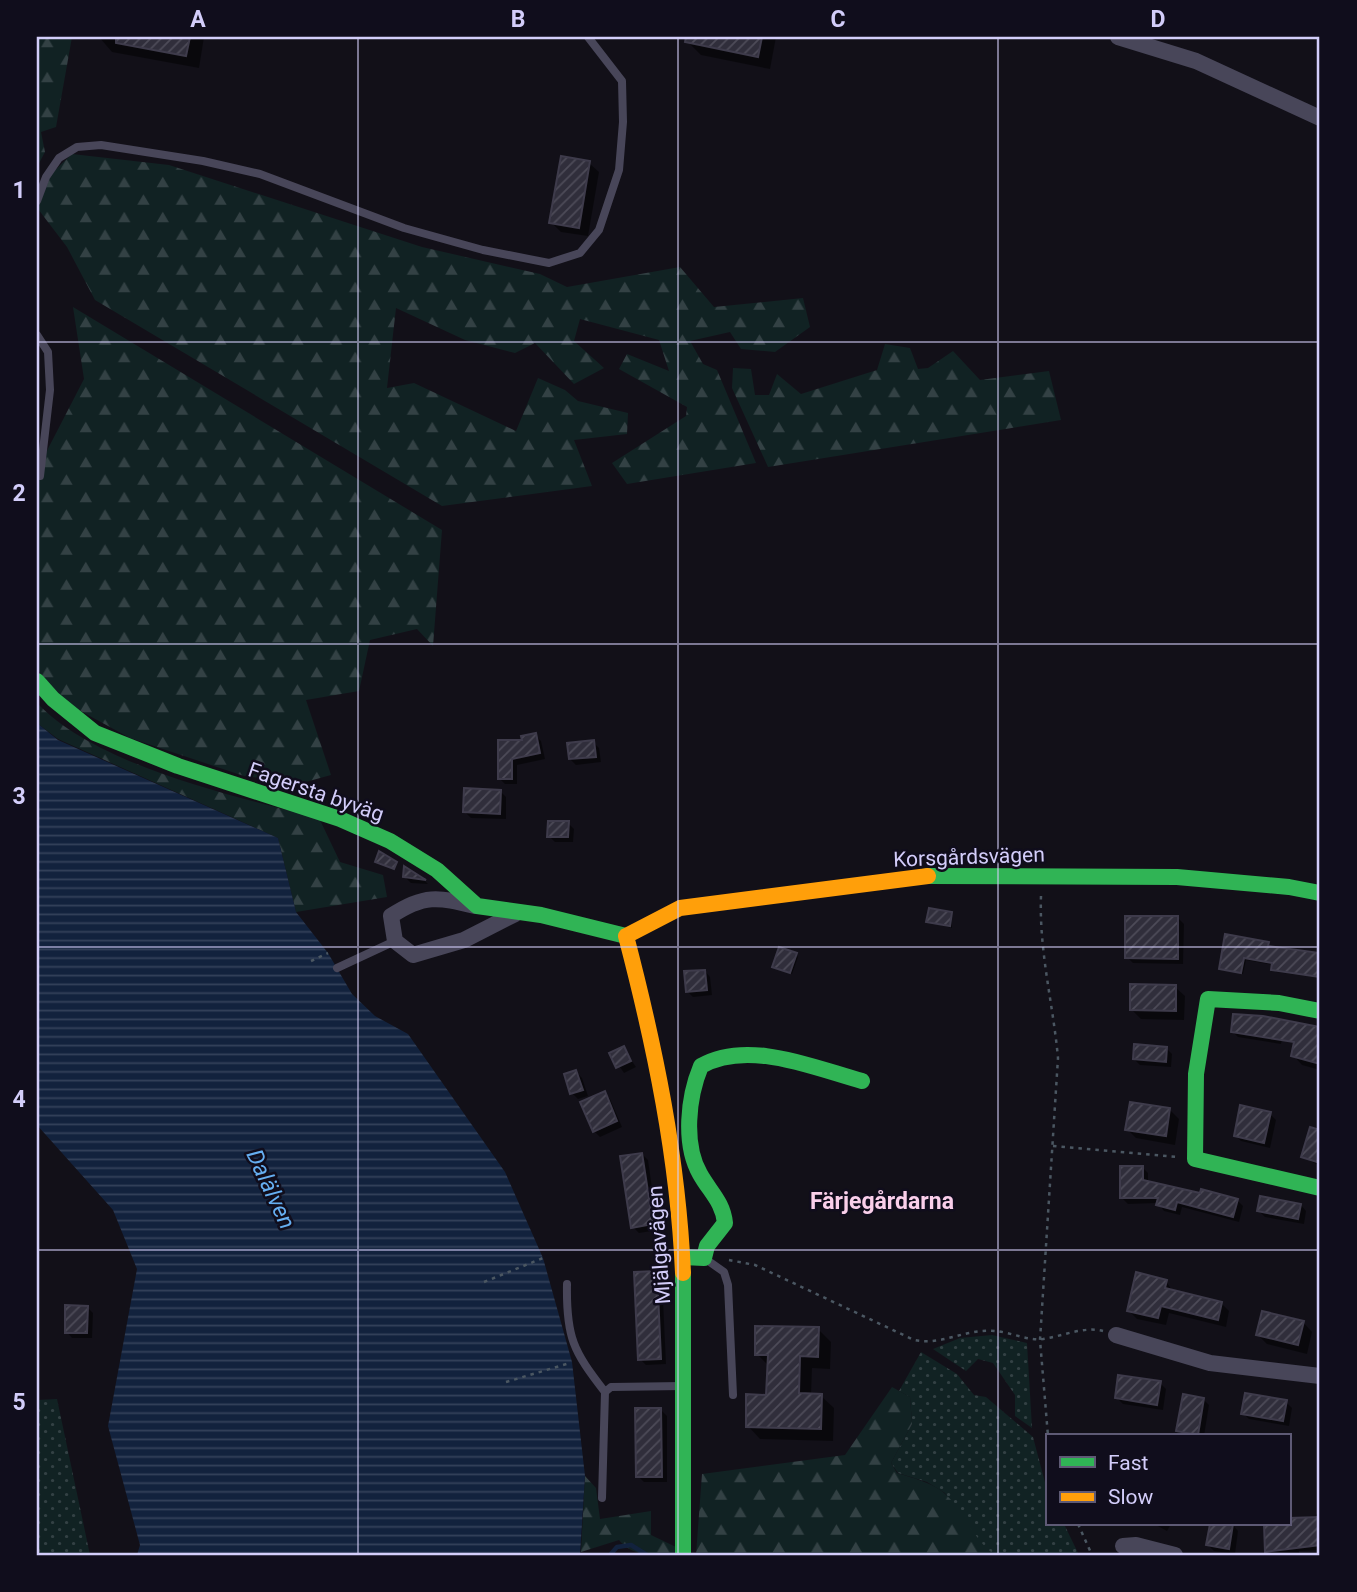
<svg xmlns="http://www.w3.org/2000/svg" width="1357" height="1592" font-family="Roboto,sans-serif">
  <defs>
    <pattern id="grass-dots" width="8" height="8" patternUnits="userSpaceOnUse" patternTransform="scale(1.75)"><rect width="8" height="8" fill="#112223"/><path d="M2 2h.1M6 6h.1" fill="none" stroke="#334144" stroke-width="1.8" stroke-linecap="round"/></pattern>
    <pattern id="forest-firs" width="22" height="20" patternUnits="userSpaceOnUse" patternTransform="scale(1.75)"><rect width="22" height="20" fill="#112223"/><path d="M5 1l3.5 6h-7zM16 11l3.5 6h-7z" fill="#334144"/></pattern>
    <pattern id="water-rules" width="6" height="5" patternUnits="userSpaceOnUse" patternTransform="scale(1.75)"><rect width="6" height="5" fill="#12223d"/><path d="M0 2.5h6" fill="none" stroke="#34415a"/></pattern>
    <pattern id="building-hatch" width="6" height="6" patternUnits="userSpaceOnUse" patternTransform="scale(1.75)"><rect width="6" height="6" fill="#302e3b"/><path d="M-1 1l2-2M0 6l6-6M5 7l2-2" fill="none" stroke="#4d4b58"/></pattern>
  </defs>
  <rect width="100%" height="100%" fill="#121018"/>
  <path fill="url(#grass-dots)" d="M992,1335l35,8 5,85 -17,-12v-21l-22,-32 -15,-4 -12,12 -33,-22 27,-11z
    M921,1352l36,22 17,21 12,2 47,40 14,53v34h17l15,31h-84l-12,-8 -38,-54 -18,-11 -29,-9 -7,-10 21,-39 -2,-27 -11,-6z
    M57,1399l33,156h-53v-155z"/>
  <path fill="url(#forest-firs)" d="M37,37h35l-16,90 -15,5 4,20 -8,15z
    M72,154l97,11 253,82 118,27 27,13 113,-20 34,40 89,-9 7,29 -35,25 -34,-3 -11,-17 -40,9 13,23 14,6 39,93 -129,21 -15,-21 74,-47 1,-9 -68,-38 8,-15 42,17 -10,-31 -79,-21 -6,22 30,27 -30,16 -39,-41 -20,10 -50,-13 -69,-32 -9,80 27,-5 102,48 22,-53 27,12 13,11 50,12 -1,21 -53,6 18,46 -150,20 -347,-206 -28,-53 -29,-38 13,-35z
    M73,307l369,223 -9,116 -16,-17 -47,11 -11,51 -53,9 25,75 -29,8 -58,-7 -114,-38 -64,-35 -29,-34v-199l47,-91z
    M885,344l25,4 8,21 10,-1 25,-17 27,29 69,-9 12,49 -293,47 -36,-79 1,-20 18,1 4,26h14l8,-21 24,20 76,-24z
    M37,703c60,63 199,94 282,115l21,44 43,13 4,22 -91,15 -18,-74 -220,-99 -21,-16z
    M892,1387l18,10 2,27 -21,39 6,10c16,5 33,9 46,19 21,18 29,47 52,63h-299l6,-81 143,-19z
    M585,1476l11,12 4,31 51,-8v24l25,12 1,8c-22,0 -43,3 -58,-15l-38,12z"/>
  <path fill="url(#water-rules)" d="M37,723l21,17 220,98 18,74 32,41 24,41 23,22 33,18 97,138 38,86 29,104 13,114 -5,79h-443l3,-10 -32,-119 29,-157 -24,-59 -76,-85z"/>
  <path fill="#0007" d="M99,37h105l-5,31 -87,-16z
    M690,37h86l-6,32 -69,-14 -13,-13z
    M589,163l10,9 -11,64 -27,-4 -10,-10z
    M535,735l6,6 4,18 -28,6v19h-12l-6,-6v-36h26z
    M593,742l6,6 2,14 -25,3 -6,-6z
    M500,791l6,6v22l-35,-1 -6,-6z
    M568,823l6,6 -1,13h-18l-6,-6z
    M406,869l19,12 3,3 -17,-1 -6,-6z
    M951,914l1,14 -24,-6z
    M1178,918l6,6 -1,40 -50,-1 -6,-6z
    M1268,943l2,5 50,7v23l-44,-6 -2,-7 -28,-5 -3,14 -22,-6z
    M796,955l2,2 -6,17 -18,-7z
    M705,971l5,6 2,18 -19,2 -6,-6z
    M1175,987l10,9 -1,24 -43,-1 -10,-10z
    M1301,1024l19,5v41l-18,-5 -9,-10z
    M1284,1026l-3,18 -43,-7 -6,-6z
    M623,1048l13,19 -12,6 -13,-19z
    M1167,1049l5,5 -1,13 -31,-2 -6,-6z
    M576,1072l6,6 6,18 -10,3 -6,-6z
    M604,1093l6,6 12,28 -22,10 -6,-6z
    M1170,1110l9,9 -4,26 -39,-7 -9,-9z
    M1270,1114l6,6 -6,28 -29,-7 -6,-6z
    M1311,1129l9,3v34l-17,-9z
    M642,1154l6,6 10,70 -19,3 -6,-6z
    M1142,1167l6,6v10l89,17 6,6 -4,16 -57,-15 -2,8 -16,-4 -6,-8 -30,1 -6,-6z
    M1301,1205l5,6 -2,13 -39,-7 -6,-6z
    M656,1272l6,6 4,86 -20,1 -6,-6z
    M1166,1281l7,11 48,11 8,8 -3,16 -57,-14 -3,12 -29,-6 -8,-8z
    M87,1307l6,6 -1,25h-20l-5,-6z
    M1303,1322l9,10 -5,22 -40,-10 -9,-9z
    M818,1329l13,13 -1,27 -18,-1 -1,27 10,1 13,12 -1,33 -73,-2 -12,-13 20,-29 1,-31 -12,-12z
    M1160,1383l6,6 -3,21 -40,-6 -6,-6z
    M1203,1399l6,6 -5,31h-20l-6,-5z
    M1286,1402l6,6 -3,18 -40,-7 -6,-6z
    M661,1410l6,6v66h-23l-6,-6z
    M1316,1514h4v36l-21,1v4h-28l-4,-4 -1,-27 50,-5z
    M1154,1524h17l-4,7z
    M1212,1524l21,1 5,6 -3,23 -21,-3 -6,-6z"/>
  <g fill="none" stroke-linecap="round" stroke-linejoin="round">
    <path stroke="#12223d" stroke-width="4.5" d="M610,1555l7,-8 14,-2 16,10"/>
  </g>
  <path fill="url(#building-hatch)" stroke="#3e3b4b" stroke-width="2" d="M116,37h74l-4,19 -70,-13z
    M686,37h76l-4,20 -73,-15z
    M561,156l29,5 -11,67 -30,-5z
    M536,733l4,20 -28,6v20h-14v-39h24l-1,-4z
    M594,740l2,17 -27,2 -2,-16z
    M464,788l37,2 -1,24 -37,-2z
    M548,821h21l-1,16h-21z
    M379,851l18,11 -3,7 -19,-7z
    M404,866l22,14 -23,-3z
    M929,908l23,4 -2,14 -24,-4z
    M1125,916h53v43l-53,-1z
    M1225,934l44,8 -1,4 52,7v24l-49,-7 1,-7 -28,-5 -3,15 -22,-4z
    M779,947l18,6 -7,20 -18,-6z
    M705,970l2,20 -21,2 -2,-21z
    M1130,984l46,1v26l-46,-1z
    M1233,1014l30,2 57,11v37l-29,-8 3,-14 -63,-10z
    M1134,1044l33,3 -1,15 -33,-3z
    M624,1046l7,15 -15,7 -7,-15z
    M576,1070l7,20 -13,4 -6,-20z
    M605,1091l12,30 -24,11 -13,-30z
    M1130,1102l40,6 -4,28 -41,-6z
    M1240,1105l31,7 -7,31 -30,-7z
    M1310,1127l10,3v33l-19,-6z
    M642,1153l11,71 -22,4 -11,-72z
    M1120,1166h23v14l57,13 1,-4 37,10 -5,18 -56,-15 -2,8 -19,-5 2,-7h-38z
    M1260,1196l41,8 -3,15 -41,-8z
    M657,1271l4,88 -23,1 -4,-88z
    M1136,1272l31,8 -2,8 57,14 -4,18 -57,-14 -3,12 -31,-7z
    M65,1305l23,1 -1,27h-22z
    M1262,1311l42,10 -6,24 -42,-10z
    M755,1326l64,1 -1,30 -18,-1 -1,37 23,1 -1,35 -75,-2v-33l20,1 2,-40h-13z
    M1118,1375l43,6 -4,24 -42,-7z
    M1245,1393l42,7 -4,21 -42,-7z
    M1183,1394l21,4 -6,37 -22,-4z
    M635,1408h26l1,69h-26z
    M1320,1517v28l-55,7 -1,-28h25v-6z
    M1210,1524h23l-4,25 -23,-4z"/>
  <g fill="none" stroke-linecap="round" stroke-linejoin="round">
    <path stroke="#4b5762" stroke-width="2.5" stroke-dasharray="3.5 5" stroke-linecap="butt" d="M1041,896c-2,56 12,107 17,162l-18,282 8,96
      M311,961l17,-8
      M1053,1146l125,11
      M729,1260l26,5 159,75c28,6 52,-12 81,-9 15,1 33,10 48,8 20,-3 41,-13 60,-8
      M484,1282l59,-24
      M506,1382l64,-19
      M1078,1524l14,31"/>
    <path stroke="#484659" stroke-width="8" d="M37,201l9,-24 13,-19 18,-11 24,-2 102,16 57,13 144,54 79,22 66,13 31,-10 19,-23 20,-60 4,-48 -1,-41 -34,-44
      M37,335l11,17 2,38 -10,86
      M337,968l58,-27
      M707,1260l17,12 4,13 5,110
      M567,1284c-1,53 6,67 38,108
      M602,1498l3,-106 6,-5 71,-1"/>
    <path stroke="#484659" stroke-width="16" d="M1118,37l78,24 124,57
      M475,906c-37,-9 -51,-12 -84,10l4,25 18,14 51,-15 51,-26
      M1116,1335l94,28 110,13
      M1123,1546l13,-1 39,10"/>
    <path stroke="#30b455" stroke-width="16" d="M37,681l16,18 42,34 83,33 162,53 50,22 47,29 40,36 64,9 85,21
      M928,876l249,1 112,10 31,6
      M1320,1011l-41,-8 -71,-4 -12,75 -1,85 125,29
      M683,1257l21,1 3,-12 18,-23c-2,-21 -15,-31 -25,-49 -17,-30 -12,-77 1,-108 47,-27 113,2 161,15
      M683,1273v282"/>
    <path stroke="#ff9f0a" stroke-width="16" d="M626,936l54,-28 248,-32
      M626,936c29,111 52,222 57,337"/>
  </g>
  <path fill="none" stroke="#d3cdfa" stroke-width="2" stroke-opacity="0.55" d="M358,37v1518M678,37v1518M998,37v1518M37,342h1283M37,644h1283M37,947h1283M37,1250h1283"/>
  <g text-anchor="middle" stroke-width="5" stroke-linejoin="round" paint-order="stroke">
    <g font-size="21" fill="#d3cdfa" stroke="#100d1c">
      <text transform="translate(316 792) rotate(19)" y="7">Fagersta byväg</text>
      <text transform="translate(969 857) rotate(-2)" y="7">Korsgårdsvägen</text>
      <text transform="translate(659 1245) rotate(-94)" y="7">Mjälgavägen</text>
    </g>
    <g font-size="23" font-style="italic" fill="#65aef1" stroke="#100d1c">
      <text transform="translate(271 1189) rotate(65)" y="8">Dalälven</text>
    </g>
    <g font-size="23" font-weight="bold" fill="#facfea" stroke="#100d1c">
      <text x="882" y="1209">Färjegårdarna</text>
    </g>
  </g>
  <rect width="1357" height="1592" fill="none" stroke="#100d1c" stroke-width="77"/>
  <rect x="1046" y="1434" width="245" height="91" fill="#100d1c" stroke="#5e5a75" stroke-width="2"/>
  <rect x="1060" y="1457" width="35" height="10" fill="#30b455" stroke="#5e5a75" stroke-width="2"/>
  <text x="1108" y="1470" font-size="21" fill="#d3cdfa">Fast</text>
  <rect x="1060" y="1492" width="35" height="10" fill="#ff9f0a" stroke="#5e5a75" stroke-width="2"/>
  <text x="1108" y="1504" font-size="21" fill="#d3cdfa">Slow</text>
  <rect x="38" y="38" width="1280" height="1516" fill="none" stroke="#d3cdfa" stroke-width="2.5"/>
  <g font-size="23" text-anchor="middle" font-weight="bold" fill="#d3cdfa">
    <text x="198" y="27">A</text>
    <text x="518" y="27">B</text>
    <text x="838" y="27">C</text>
    <text x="1158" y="27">D</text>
    <text x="19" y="198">1</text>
    <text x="19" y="501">2</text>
    <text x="19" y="804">3</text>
    <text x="19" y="1107">4</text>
    <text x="19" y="1410">5</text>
  </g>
</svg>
